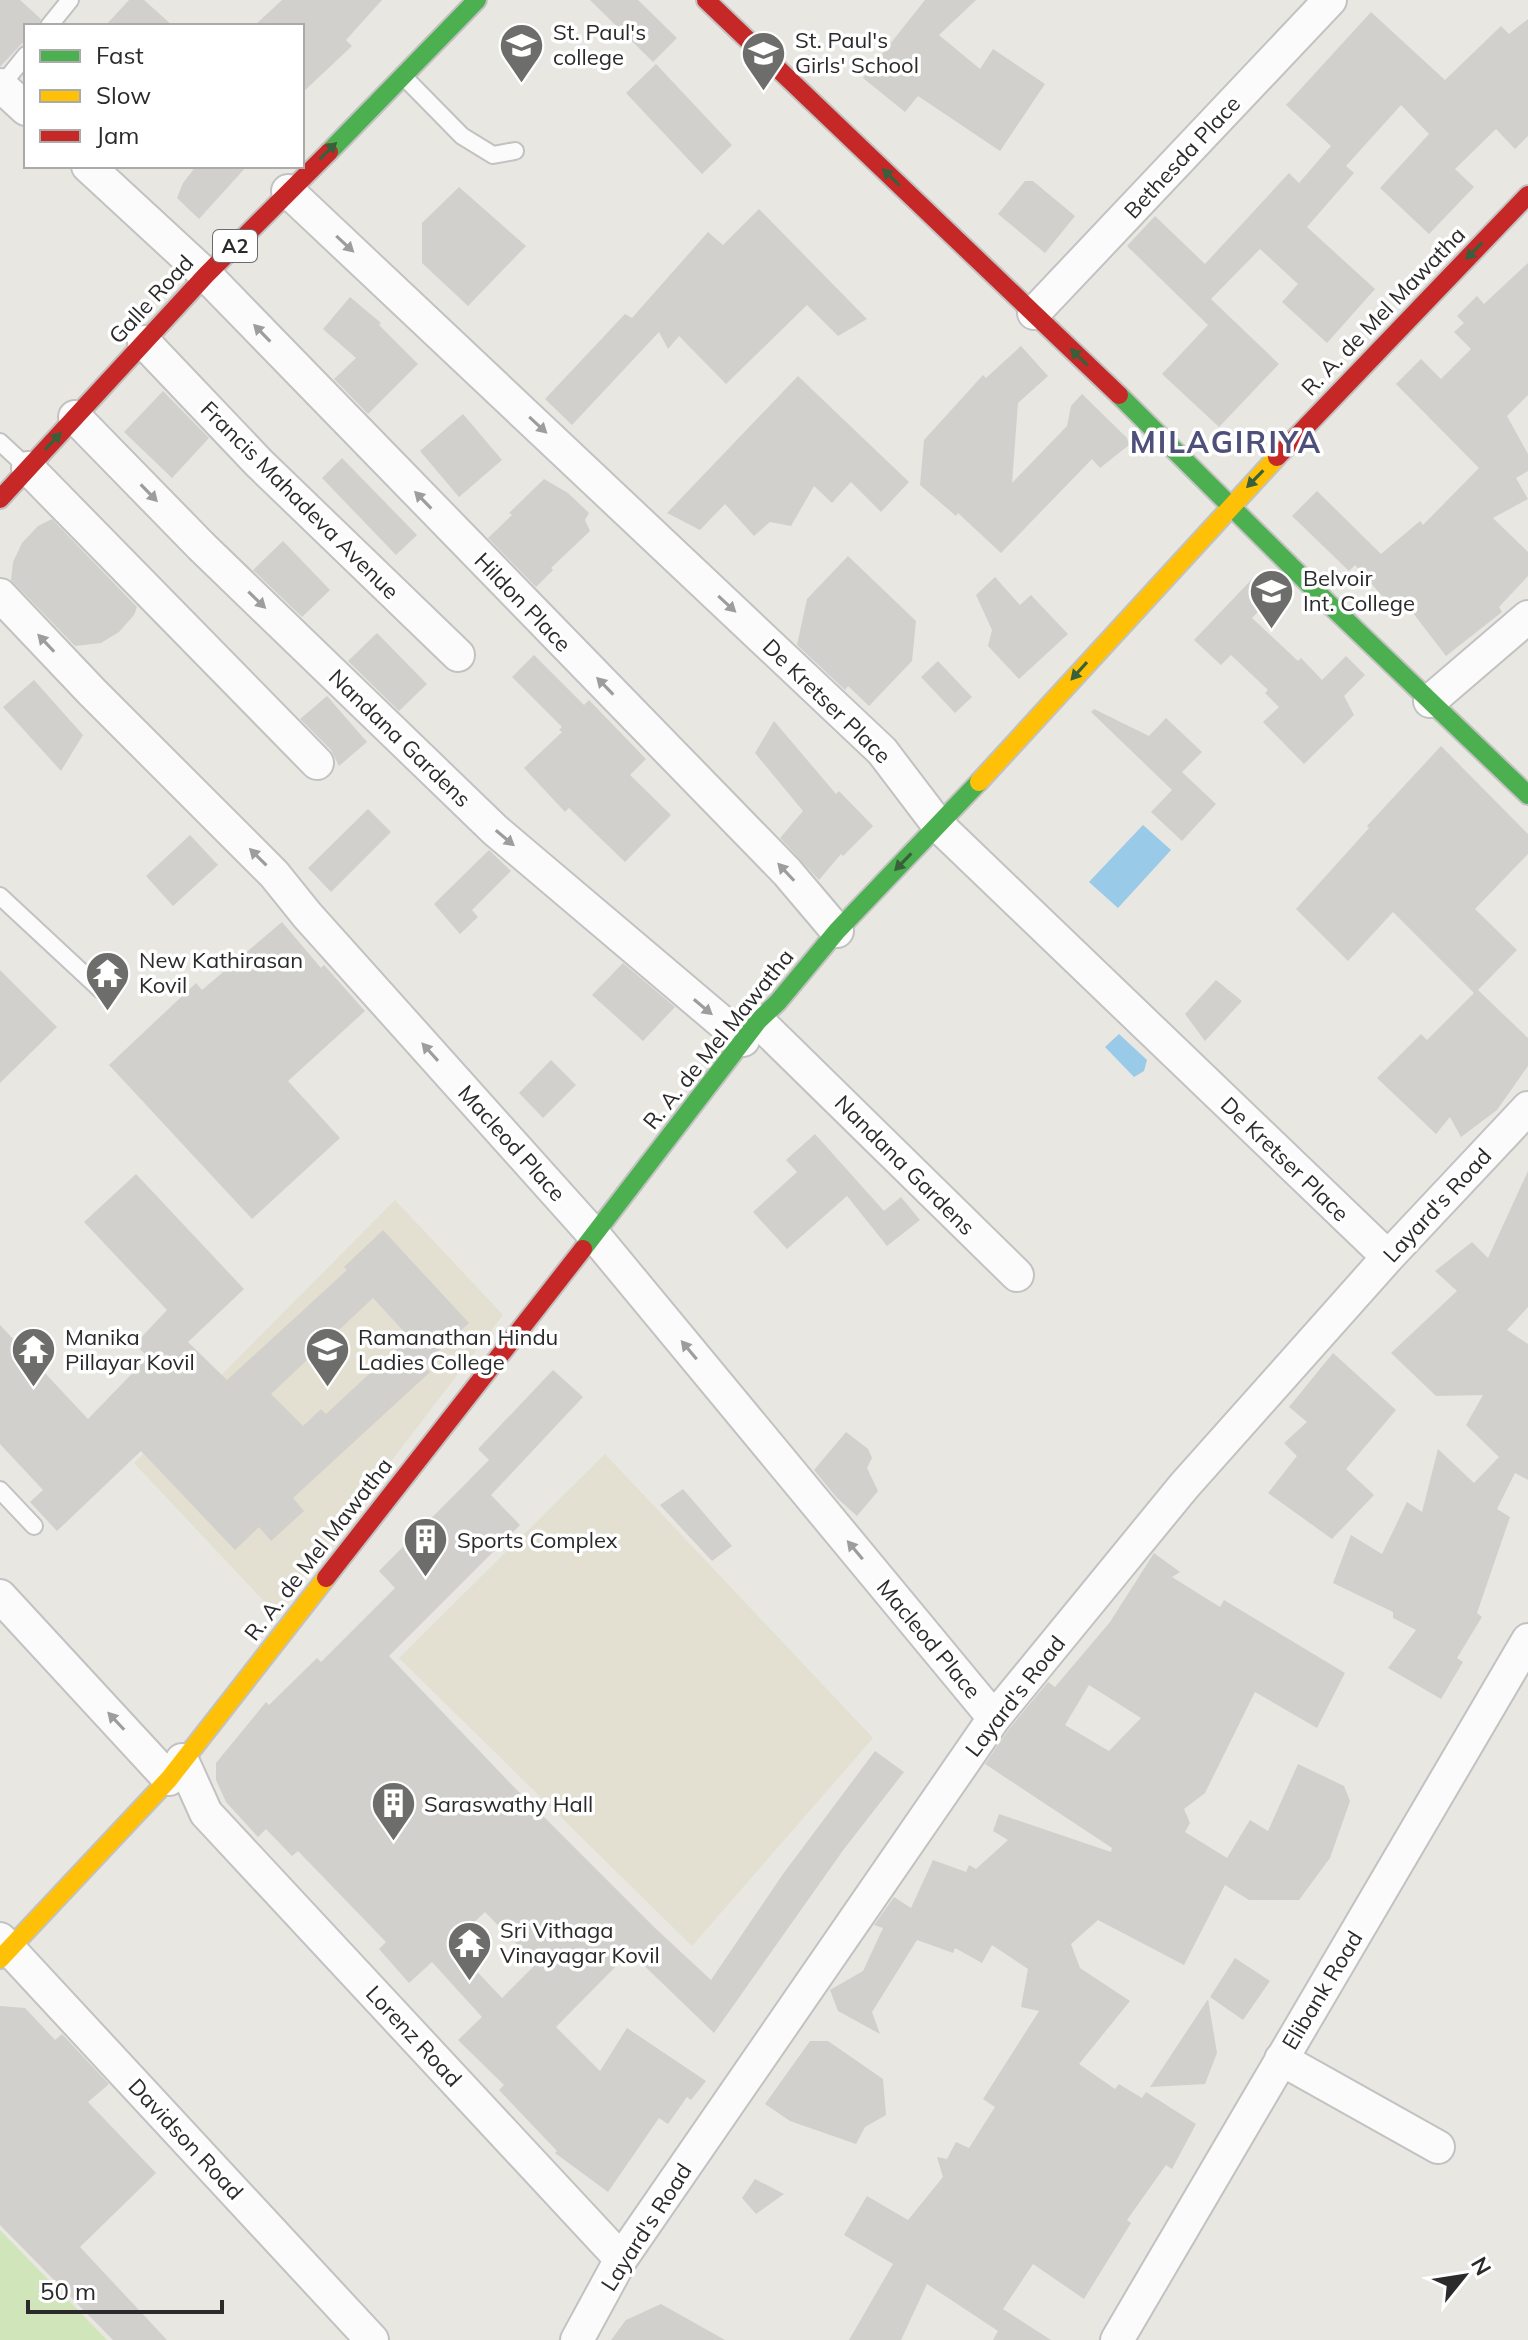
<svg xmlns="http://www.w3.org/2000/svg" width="1528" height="2340" font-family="Mulish,sans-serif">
  <rect width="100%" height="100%" fill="#e8e7e2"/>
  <path fill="#e3dfd1" d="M395,1200l108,115 -228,298 -141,-150z
    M605,1454l268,284 -181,208 -293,-288z"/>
  <path fill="#d0e6ba" d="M0,2230l107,110h-107z"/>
  <path fill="#99cae7" d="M1143,825l28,25 -53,58 -29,-26z
    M1119,1034l28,26 -3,11 -10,6 -29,-30z"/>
  <path fill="#d1d0cc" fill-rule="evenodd" d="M0,0h20l21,19 -3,7h-12v13l-26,28z
    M129,0h15l29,26h-68z
    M282,0h100l-36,40 6,6 -50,47v-67h-48z
    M590,0h48l39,38 -24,24z
    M925,0h51l-37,35 41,34 13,-20 52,35 -45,67 -82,-55 -13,16 -42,-34z
    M1371,12l74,68 56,-54 8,8 19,-15v117l-13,13 -19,-20 -41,40 19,18 -45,47 -49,-46 49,-54 -28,-29 -55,61 8,7 -47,54 68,62 -48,54 -45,-41 16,-18 -38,-35 -49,50 68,65 -60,63 -57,-53 46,-49 -81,-79 28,-30 50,48 84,-91 10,10 32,-37 -45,-41z
    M656,64l76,81 -30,29 -76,-81z
    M196,166h51l-48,53 -22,-21 6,-15z
    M1025,181h8l42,35 -30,37 -47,-39z
    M459,187l67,59 -58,60 -46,-43v-40z
    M759,209l108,110 -29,17 -31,-31 -81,79 -47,-48 -11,13 -9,-17 -87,93 -27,-26 80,-85 7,4 76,-86 15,13z
    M1528,263v132l-21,21 21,38v17l-12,7 12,21 -35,19 35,34v24l-29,31 3,5 -56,44 -46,-60 -10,9 -35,-40 -6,6 -57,-55 25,-25 64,63 39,-33 3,4 56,-57 -83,-84 25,-25 20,20 30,-30 -17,-17 10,-9 -7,-7 20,-20 7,8z
    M350,297l31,26 -2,2 39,39 -50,50 -34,-35 22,-21 -33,-29z
    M1021,346l27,30 -30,27 -6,80 55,-57 4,-20 11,-12 45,44 2,7 -29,23 -8,-9 -91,94 -43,-40 -2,3 -36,-31 4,-45 59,-65 3,3z
    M798,376l111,106 -28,30 -30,-30 -19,21 -18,-17 -23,40 -21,-4 -16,14 -29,-32 -25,26 -33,-17z
    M163,391l46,47 -37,40 -48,-46z
    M463,414l39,46 -43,37 -39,-46z
    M342,458l75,77 -21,20 -74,-77z
    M544,479l24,14 21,20 -4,7 5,11 -39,37 2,2 -17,17 -48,-49 24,-23 -3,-2z
    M52,519l85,88 -3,8 -15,17 -18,11 -26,3 -64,-66 2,-18 9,-19 16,-17z
    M283,541l47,49 -28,27 -49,-47z
    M848,556l68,65 -4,40 -43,45 -21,-20 -3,4 -48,-45 10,-46z
    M995,577l25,28 11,-10 37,39 -49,45 -31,-33 4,-16 -16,-35z
    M1253,578l20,18 -21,22 46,43 3,-3 21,22 24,-24 19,19 -21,21 10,19 -50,49 -41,-42 16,-15 -14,-14 3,-3 -37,-35 -10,10 -27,-25z
    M377,633l50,51 -28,27 -51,-50z
    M534,655l50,50 5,-5 57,59 -16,16 41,40 -46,47 -56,-54 -4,4 -41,-44 38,-36 -3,-2 3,-3 -50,-50z
    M938,661l34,36 -17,16 -34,-36z
    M34,680l49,55 -22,36 -58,-64z
    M327,696l40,46 -28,24 -8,-16 -31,-31z
    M1094,709l55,27 17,-18 36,34 -20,20 34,32 -34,37 -31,-29 21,-22 -81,-78z
    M774,721l62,73 3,-3 34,35 -30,30 -2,-2 -22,26 -39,-42 23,-27 -48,-58z
    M1441,746l87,88v20l-53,55 42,41 -39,40 50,48v28l-31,44 -36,27 -11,-20 -14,17 -59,-56 44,-44 6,6 47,-47 -81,-81 -45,49 -52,-52 73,-81 -2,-2z
    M368,809l23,23 -60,60 -23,-24z
    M190,835l28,30 -45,41 -27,-30z
    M489,850l22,21 -39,39 6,7 -18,17 -26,-30z
    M282,922l39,46 3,-3 41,46 -77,70 52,57 -88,81 -143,-154 87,-82 6,7z
    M623,963l52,44 -32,34 -51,-46z
    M0,970l57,57 -57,56z
    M1216,980l26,21 -37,40 -20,-27z
    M551,1060l25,25 -33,33 -24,-25z
    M815,1134l69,77 17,-14 19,23 -33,26 -40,-50 -60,53 -34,-37 44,-40 -11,-12z
    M1528,1171v136l-21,23 21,14v136l-13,-7 -18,36 13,8 -33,96 5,4 -25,41 6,4 -22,37 -53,-31 28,-38 -23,-12v-6l-60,-29 18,-48 31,19 25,-52 15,10 16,-63 36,34 25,-26 -33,-32 17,-30 -47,1 -45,-43 66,-62 -22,-20 37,-29 16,16z
    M136,1174l108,115 -56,53 39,38 120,-110 -3,-3 39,-37 86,93 -46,42 7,7 -137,126 11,13 -33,30 -12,-14 -24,23 -94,-99 -84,80 -27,-29 13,-12 -43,-46v-119l88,94 60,-62 -13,-13 32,-34 -83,-88zM373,1298l36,39 -83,77 -5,-5 -18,17 -32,-32z
    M1333,1353l63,57 -50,59 28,26 -42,44 -64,-46 29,-37 -13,-13 23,-21 -18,-15z
    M553,1370l30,27 -92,98 29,30 -131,131 122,128 144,144 56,52 72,-106 92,-123 29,21 -60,77 -130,184 -84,-81 -74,75 44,44 27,-43 79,53 -15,19 -4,-3 -19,27 -9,-6 -51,74 -53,-39 2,-2 -58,-61 5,-5 -46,-45 24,-23 -50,-55 -23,21 -30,-34 7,-7 -88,-91 -6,5 -26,-27 -8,8 -32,-35 -10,-22v-17l50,-61 3,3 48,-47 4,4 74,-74 -16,-17 110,-111 -11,-11zM485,1912l51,52 -34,34 -51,-54z
    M846,1432l22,17 4,9 -5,10 11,23 -21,25 -20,-18 -23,-28z
    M683,1489l49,57 -20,15 -52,-56z
    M1154,1553l26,19 -8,5 48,30 4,-7 121,73 -28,55 -62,-36 -50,101 -21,16 6,14 -5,9 42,26 23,-38 18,11 30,-67 46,22 6,15 -20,57 -31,42h-50l-24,-15 -41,80 -86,-45 -27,24 9,24 50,33 -51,63 36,25 4,-5 23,14 4,-6 50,32 -24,45 -6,-4 -39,55 4,3 -47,76 -51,-35 -30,45 48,31h-58l5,-9 -71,-47 -26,56h-52l44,-76 -49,-29 23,-39 41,24 35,-43 -6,-20 10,2 9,-17 13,6 26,-41 -12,-8 56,-88 -18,-4 7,-38 -36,-24 -10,18 -27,-15 -2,5 -36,-13 -45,72 8,22 -42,-23 -8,-21 33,-19 20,-43 -9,-3 20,-28 17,11 22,-48 33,12 3,-7 7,4 32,-29 -15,-9 6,-17 112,38 1,-4 -127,-84 24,-35 39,-47 7,5 55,-65zM1089,1685l52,33 -32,33 -44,-26z
    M1235,1958l35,23 -27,39 -33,-23z
    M1208,1999l9,54 -12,31 -55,3z
    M0,2006l25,2 30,32 7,-6 47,50 -21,18 68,71 -76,74 87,93h-54l-113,-115z
    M810,2041h18l55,38 3,36 -21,12 -9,17 -66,-23 -25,-17z
    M755,2179l29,15 -28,20 -14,-16z
    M661,2304l64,36h-114l15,-20z"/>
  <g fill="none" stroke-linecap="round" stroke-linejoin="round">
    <defs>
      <path id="lane" d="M49,26l21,-26
        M405,78l57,58 31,19 22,-4
        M1,86l25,-31
        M0,442l28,26
        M0,896l101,94
        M0,1490l34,36"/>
      <path id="street" d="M0,85l26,24
        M88,166l118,109 581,597 50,59
        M288,191l594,560 57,75 449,431
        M1034,313l296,-313
        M144,342l115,121 199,192
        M75,417l126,129 294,284 248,210
        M28,468l289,295
        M0,595l92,97 182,182 33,41 287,320 400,483
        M1430,701l98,-84
        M758,1021l259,254
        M0,1596l169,183
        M182,1760l24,53 415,446
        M0,1939l372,401
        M1281,2059l157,88
        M577,2340l44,-81 373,-541 190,-232 204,-229 140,-149
        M1117,2340l411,-700"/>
      <path id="fast" d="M329,152l148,-152
        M1119,395l210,209 199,191
        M583,1249l175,-228 20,-19 59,-71 142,-149"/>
      <path id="slow" d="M979,782l298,-325
        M0,1959l169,-180 157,-201"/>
      <path id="jam" d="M706,0l413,395
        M1277,457l251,-262
        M0,499l206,-224 123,-123
        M326,1578l257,-329"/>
    </defs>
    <use href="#lane" stroke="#c2c2c2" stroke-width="20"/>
    <use href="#street" stroke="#c2c2c2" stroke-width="36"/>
    <use href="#fast" stroke="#c2c2c2" stroke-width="22"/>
    <use href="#slow" stroke="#c2c2c2" stroke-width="22"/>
    <use href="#jam" stroke="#c2c2c2" stroke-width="22"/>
    <use href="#lane" stroke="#fcfbfb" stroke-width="16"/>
    <use href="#street" stroke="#fcfbfb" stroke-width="32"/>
    <use href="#fast" stroke="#4caf50" stroke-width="18"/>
    <use href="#slow" stroke="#ffc107" stroke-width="18"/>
    <use href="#jam" stroke="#c62828" stroke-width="18"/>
  </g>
  <defs><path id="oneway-solid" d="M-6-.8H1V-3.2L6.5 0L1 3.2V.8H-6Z" transform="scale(2)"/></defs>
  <g fill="#38603a">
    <use href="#oneway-solid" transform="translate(328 151) rotate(-45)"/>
    <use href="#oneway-solid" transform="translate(891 177) rotate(-136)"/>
    <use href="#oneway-solid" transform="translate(1474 251) rotate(134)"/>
    <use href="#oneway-solid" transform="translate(1079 357) rotate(-136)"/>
    <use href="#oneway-solid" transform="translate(53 441) rotate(-47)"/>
    <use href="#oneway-solid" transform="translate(1255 479) rotate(134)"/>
    <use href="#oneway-solid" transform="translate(1079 671) rotate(132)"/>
    <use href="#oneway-solid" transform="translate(903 862) rotate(134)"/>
  </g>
  <g fill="#9e9d9d">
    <use href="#oneway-solid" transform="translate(345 244) rotate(43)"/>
    <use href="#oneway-solid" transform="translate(262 333) rotate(-134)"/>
    <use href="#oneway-solid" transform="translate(538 425) rotate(43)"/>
    <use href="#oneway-solid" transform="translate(149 493) rotate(46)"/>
    <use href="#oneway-solid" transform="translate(423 500) rotate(-134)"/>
    <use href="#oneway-solid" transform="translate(257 600) rotate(44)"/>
    <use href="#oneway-solid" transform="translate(727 604) rotate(43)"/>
    <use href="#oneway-solid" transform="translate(46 643) rotate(-133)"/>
    <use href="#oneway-solid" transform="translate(605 686) rotate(-134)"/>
    <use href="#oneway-solid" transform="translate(505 838) rotate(40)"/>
    <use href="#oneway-solid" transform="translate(258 857) rotate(-135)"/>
    <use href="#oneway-solid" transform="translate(786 872) rotate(-133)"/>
    <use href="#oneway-solid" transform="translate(703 1007) rotate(40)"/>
    <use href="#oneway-solid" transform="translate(430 1052) rotate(-132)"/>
    <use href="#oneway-solid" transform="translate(689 1350) rotate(-130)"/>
    <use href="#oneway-solid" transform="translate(855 1550) rotate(-130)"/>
    <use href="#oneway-solid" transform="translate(116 1721) rotate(-133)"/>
  </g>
  <defs>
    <symbol id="school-pin" viewBox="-11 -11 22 30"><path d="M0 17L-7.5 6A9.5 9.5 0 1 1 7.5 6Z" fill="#6d6d6b" stroke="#fff"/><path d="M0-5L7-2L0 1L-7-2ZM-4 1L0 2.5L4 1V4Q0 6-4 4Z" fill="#fff"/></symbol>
    <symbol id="temple-pin" viewBox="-11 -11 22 30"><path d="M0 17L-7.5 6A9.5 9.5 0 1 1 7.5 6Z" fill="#6d6d6b" stroke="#fff"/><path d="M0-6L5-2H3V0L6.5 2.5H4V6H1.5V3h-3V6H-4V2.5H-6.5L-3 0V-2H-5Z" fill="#fff"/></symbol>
    <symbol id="building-pin" viewBox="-11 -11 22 30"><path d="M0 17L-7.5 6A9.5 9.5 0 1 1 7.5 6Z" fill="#6d6d6b" stroke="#fff"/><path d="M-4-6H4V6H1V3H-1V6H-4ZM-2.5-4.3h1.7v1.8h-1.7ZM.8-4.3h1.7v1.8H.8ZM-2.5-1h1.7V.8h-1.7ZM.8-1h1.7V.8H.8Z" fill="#fff"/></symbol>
  </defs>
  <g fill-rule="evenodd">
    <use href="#school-pin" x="496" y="20" width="51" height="69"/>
    <use href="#school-pin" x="738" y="28" width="51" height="69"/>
    <use href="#school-pin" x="1246" y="566" width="51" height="69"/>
    <use href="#temple-pin" x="82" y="948" width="51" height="69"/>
    <use href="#temple-pin" x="8" y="1324" width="51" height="69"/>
    <use href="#school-pin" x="302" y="1324" width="51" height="69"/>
    <use href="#building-pin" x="400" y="1514" width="51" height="69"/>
    <use href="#building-pin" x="368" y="1778" width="51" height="69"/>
    <use href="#temple-pin" x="444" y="1918" width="51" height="69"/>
  </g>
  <g text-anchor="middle" stroke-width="7" stroke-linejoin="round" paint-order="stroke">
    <rect fill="#fff" stroke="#6b6b6b" stroke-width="2" x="213" y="230" width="44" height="32" rx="6"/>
    <g font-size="20" font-weight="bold" fill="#2b2b2b">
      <text x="235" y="253">A2</text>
    </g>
    <g font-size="22" fill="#2b2b2b" stroke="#fff" text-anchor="start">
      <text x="553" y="40">St. Paul's<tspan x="553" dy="25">college</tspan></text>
      <text x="795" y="48">St. Paul's<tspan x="795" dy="25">Girls' School</tspan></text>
      <text x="1303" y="586">Belvoir<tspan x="1303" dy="25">Int. College</tspan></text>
      <text x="139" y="968">New Kathirasan<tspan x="139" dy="25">Kovil</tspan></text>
      <text x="65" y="1345">Manika<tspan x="65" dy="25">Pillayar Kovil</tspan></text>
      <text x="358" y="1345">Ramanathan Hindu<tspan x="358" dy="25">Ladies College</tspan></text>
      <text x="457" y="1548">Sports Complex</text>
      <text x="424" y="1812">Saraswathy Hall</text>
      <text x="500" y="1938">Sri Vithaga<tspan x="500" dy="25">Vinayagar Kovil</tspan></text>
    </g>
    <g font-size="22" fill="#2b2b2b" stroke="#fff">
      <text transform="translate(1182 157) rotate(-47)" y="8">Bethesda Place</text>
      <text transform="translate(151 299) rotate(-47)" y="8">Galle Road</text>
      <text transform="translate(1383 311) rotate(-46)" y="8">R. A. de Mel Mawatha</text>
      <text transform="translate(300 500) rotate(45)" y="8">Francis Mahadeva Avenue</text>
      <text transform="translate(523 602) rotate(46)" y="8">Hildon Place</text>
      <text transform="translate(827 701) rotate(44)" y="8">De Kretser Place</text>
      <text transform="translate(400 738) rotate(44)" y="8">Nandana Gardens</text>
      <text transform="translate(718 1039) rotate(-51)" y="8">R. A. de Mel Mawatha</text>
      <text transform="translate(512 1143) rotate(48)" y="8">Macleod Place</text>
      <text transform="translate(1285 1159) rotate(44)" y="8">De Kretser Place</text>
      <text transform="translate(905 1165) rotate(45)" y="8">Nandana Gardens</text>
      <text transform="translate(1437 1205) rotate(-47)" y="8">Layard's Road</text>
      <text transform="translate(318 1549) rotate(-52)" y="8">R. A. de Mel Mawatha</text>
      <text transform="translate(929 1639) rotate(50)" y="8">Macleod Place</text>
      <text transform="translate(1015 1696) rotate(-52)" y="8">Layard's Road</text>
      <text transform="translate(1322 1990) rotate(-59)" y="8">Elibank Road</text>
      <text transform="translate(414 2036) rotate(47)" y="8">Lorenz Road</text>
      <text transform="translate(186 2139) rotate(47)" y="8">Davidson Road</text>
      <text transform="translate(646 2227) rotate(-57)" y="8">Layard's Road</text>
    </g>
    <g font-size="30" font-weight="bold" letter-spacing="2" fill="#4e507a" stroke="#fff">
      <text x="1226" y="453">MILAGIRIYA</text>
    </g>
  </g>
  <rect x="24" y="24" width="280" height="144" fill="#ffffff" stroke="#aaaaaa" stroke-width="2"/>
  <rect x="40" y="50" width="40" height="12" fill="#4caf50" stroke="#aaaaaa" stroke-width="2"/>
  <text x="96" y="64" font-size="24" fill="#2b2b2b">Fast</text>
  <rect x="40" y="90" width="40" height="12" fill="#ffc107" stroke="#aaaaaa" stroke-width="2"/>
  <text x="96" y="104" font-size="24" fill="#2b2b2b">Slow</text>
  <rect x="40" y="130" width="40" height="12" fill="#c62828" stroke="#aaaaaa" stroke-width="2"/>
  <text x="96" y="144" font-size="24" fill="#2b2b2b">Jam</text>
  <g transform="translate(1464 2276) rotate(60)" stroke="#ffffff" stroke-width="6" paint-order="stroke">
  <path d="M0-6L14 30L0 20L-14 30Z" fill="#2b2b2b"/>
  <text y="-12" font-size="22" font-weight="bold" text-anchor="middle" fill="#2b2b2b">N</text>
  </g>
  <path d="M28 2300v12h194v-12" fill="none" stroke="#2b2b2b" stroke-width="4"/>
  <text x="40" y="2300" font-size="24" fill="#2b2b2b" stroke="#ffffff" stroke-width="6" paint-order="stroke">50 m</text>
</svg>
